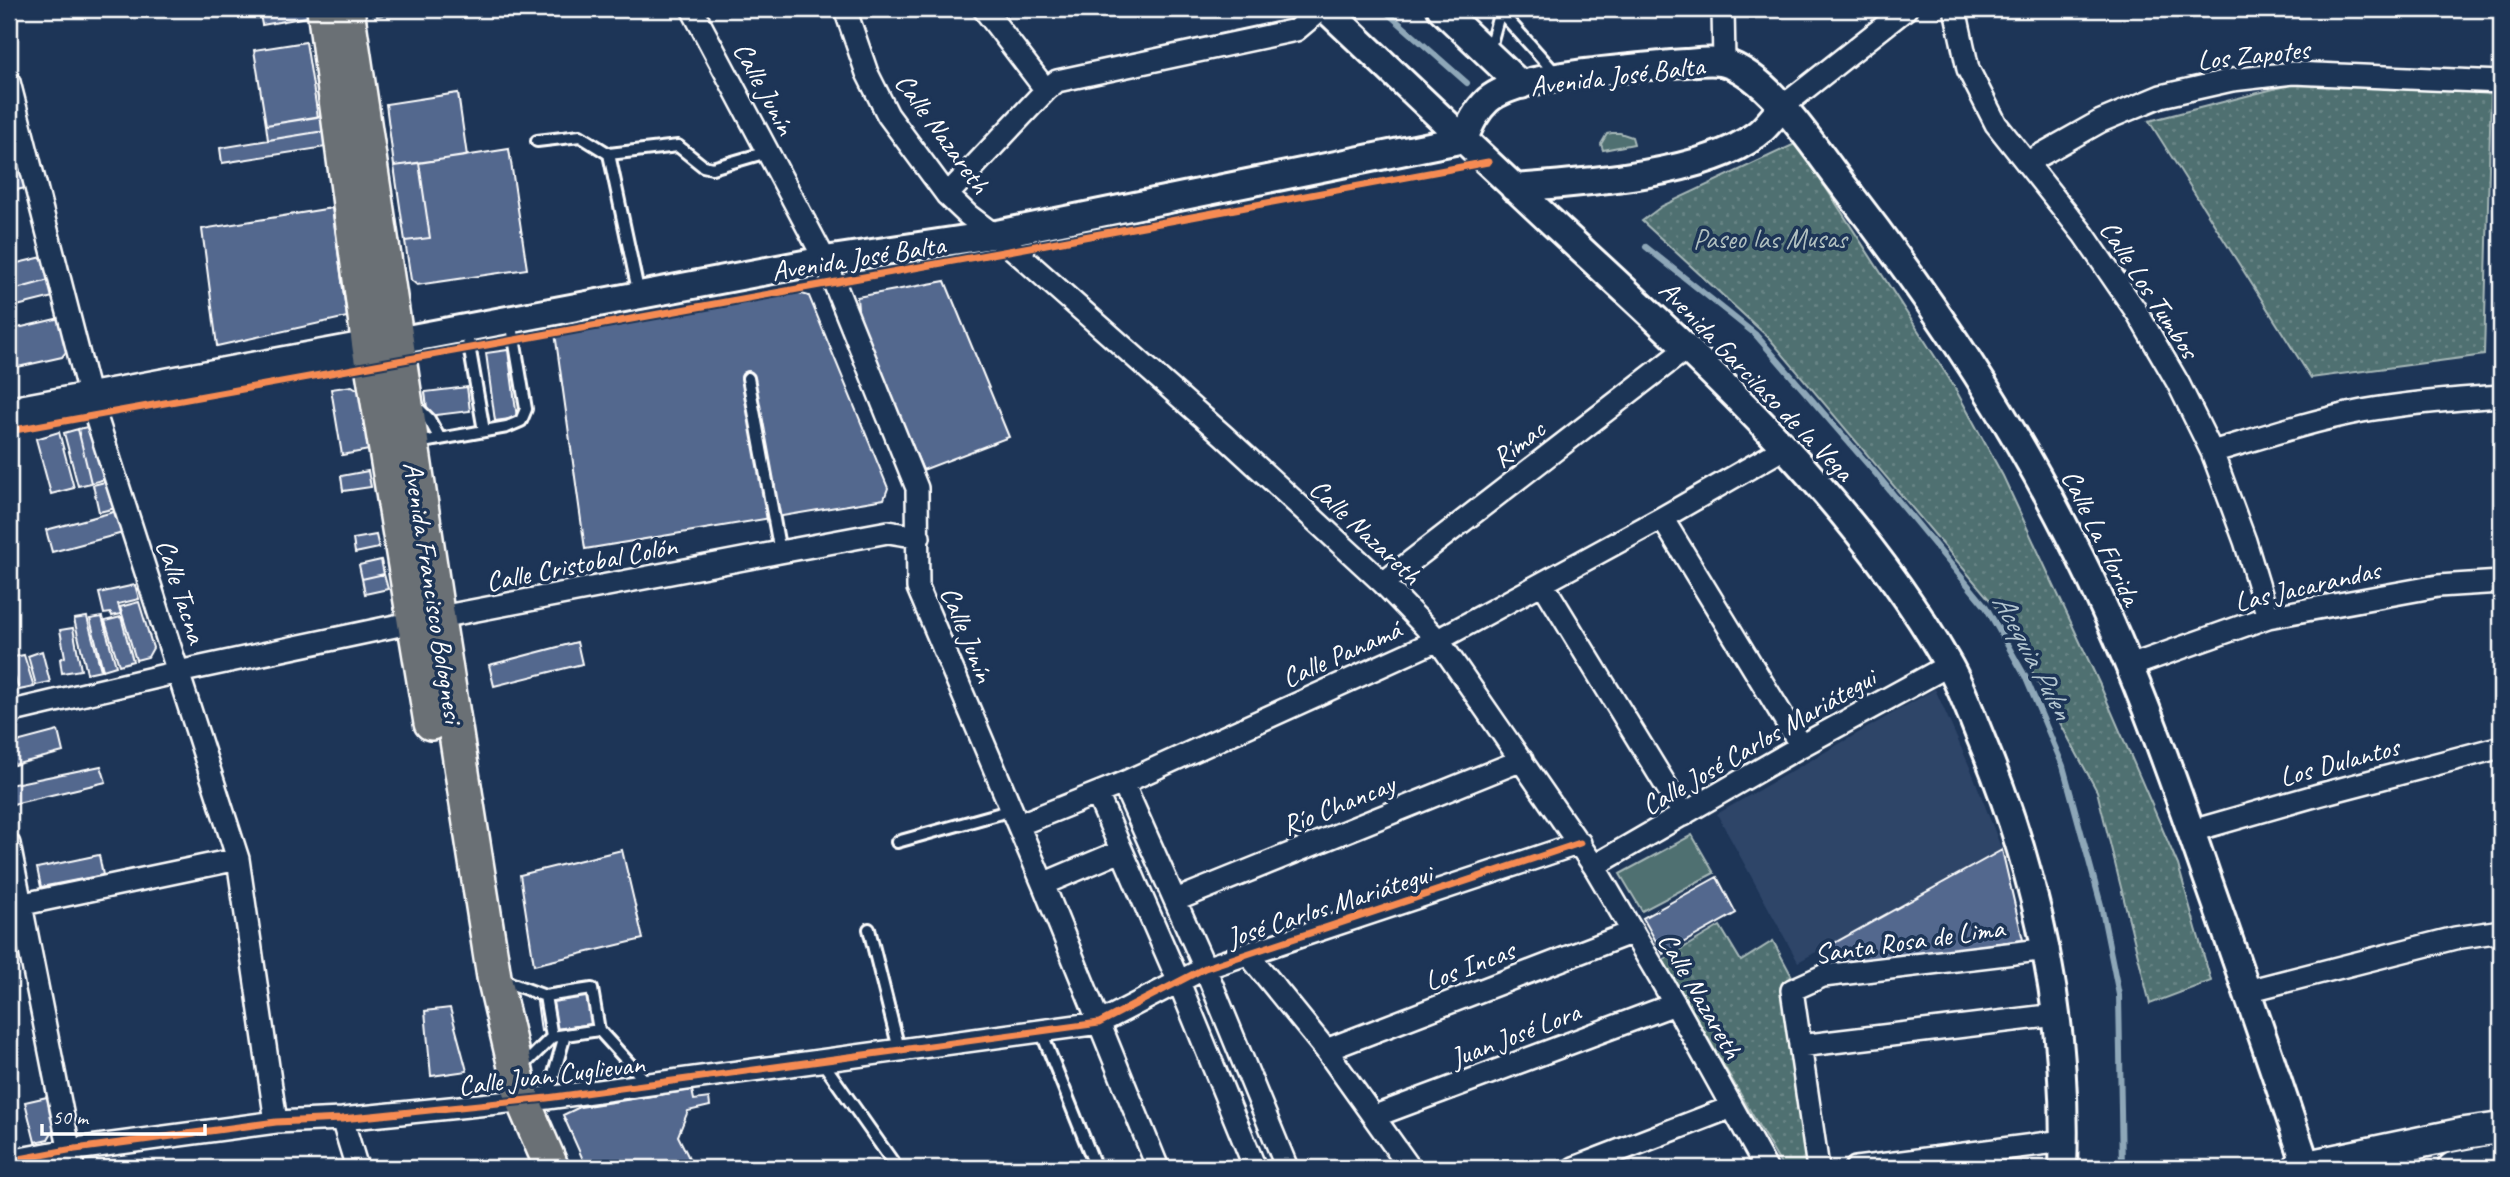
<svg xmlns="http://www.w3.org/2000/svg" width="2510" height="1177" font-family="Caveat,sans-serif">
  <defs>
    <pattern id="park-dots" width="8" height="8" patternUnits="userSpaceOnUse" patternTransform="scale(1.75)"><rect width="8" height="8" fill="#4f7071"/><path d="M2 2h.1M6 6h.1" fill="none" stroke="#698586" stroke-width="1.8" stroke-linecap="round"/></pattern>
  </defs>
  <rect width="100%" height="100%" fill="#1d3557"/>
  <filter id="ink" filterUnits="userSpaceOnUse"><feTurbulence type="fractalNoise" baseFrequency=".0143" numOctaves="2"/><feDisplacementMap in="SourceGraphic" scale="14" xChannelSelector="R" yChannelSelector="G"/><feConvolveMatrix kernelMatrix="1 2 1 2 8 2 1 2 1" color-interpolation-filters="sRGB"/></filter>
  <g filter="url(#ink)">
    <path fill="#2d4468" d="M1935,689l37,83 30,78 -204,112 -81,-148z"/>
    <path fill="#4f7071" stroke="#a7b8b8" stroke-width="2" d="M1612,133h8l12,4 2,7 -31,6 -2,-6 6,-10z
      M1692,835l22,38 -72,38 -22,-37z"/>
    <path fill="url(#park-dots)" stroke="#a7b8b8" stroke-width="2" d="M2293,84l198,9 -7,262 -173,23 -162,-257z
      M1797,143l155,240 51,93 97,209 78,180 33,116 -61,23 -53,-213 -97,-179 -231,-274 -127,-117 20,-15z
      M1720,926l21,35 32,-20 23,43 11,173 -3,11h-21l-120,-208z"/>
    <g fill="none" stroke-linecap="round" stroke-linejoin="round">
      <path stroke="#8ea7b8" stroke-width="6" d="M1383,9l84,74
        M1646,247l109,87 122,141 109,132 39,69 38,90 38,139 18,90 3,173"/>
    </g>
    <path fill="#52678e" stroke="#fff" stroke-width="2" d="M259,9h47l1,8 -45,8z
      M375,9h43l-41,7z
      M306,42l12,75 -52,8 -12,-75z
      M458,93l9,63 -73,10 -8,-62z
      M321,116l3,15 -56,9 -2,-15z
      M324,131l2,16 -104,16 -2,-15z
      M509,149l18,120 -110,16 -6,-5 -6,-39 25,-3 -11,-75z
      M23,163l6,24 -20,5v-25z
      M419,163l11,75 -25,3 -11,-75z
      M332,208l15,109 -130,29 -15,-117z
      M47,256l6,23 -44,12v-26z
      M53,279l4,17 -48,12v-17z
      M945,281l64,156 -86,33 -64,-148 -2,-25z
      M792,291l17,5 79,192 -4,11 -299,50 -30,-216z
      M60,318l7,33 -5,6 -53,12v-39z
      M508,350l9,68 -22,3 -9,-68z
      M352,386l8,5 9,59 -27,5 -11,-66z
      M467,387l3,24 -42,5 -3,-24z
      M87,427l11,9 11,42 -18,5 -13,-54z
      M78,429l13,54 -13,3 -14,-53z
      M59,432l15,56 -23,6 -15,-55z
      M368,471l3,16 -28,4 -2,-15z
      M109,481l7,27 -17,4 -6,-27z
      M117,511l6,22 -71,19 -6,-22z
      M376,535l3,13 -24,5 -2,-14z
      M381,560l3,14 -22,5 -3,-14z
      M384,574l4,15 -23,5 -3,-15z
      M135,585l4,14 -21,5 3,10 -9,2 -1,-3 -7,1 -5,-21z
      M139,602l14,46 -5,9 -12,3 -16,-53z
      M87,617l14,53 -14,3 -13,-54z
      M102,617l14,49 -13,4 -13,-51z
      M121,617l12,44 -14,4 -14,-44z
      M73,628l8,42 -19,3 -2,-14 5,-2 -5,-27z
      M577,642l5,22 -88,22 -5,-21z
      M42,651l8,31 -14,3 -8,-29z
      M24,655l10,32 -15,3 -10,-32z
      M9,670l8,24 -8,2z
      M58,731l5,21 -49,13 -3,-11 9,-13z
      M101,766l5,16 -93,22 -4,-19z
      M622,850l21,89 -109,26 -14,-90z
      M2002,850l21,90 -181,24 -11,-19z
      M99,855l4,20 -62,12 -4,-19z
      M1717,877l19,36 -73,41 -20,-36z
      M594,987l5,36 -58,8 -5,-37z
      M450,1008l17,63 -36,5 -6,-65z
      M692,1090l2,10 15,-2 1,8 -22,5 -10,25 14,28 -6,4h-96v-4l-6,-2 -21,-47 17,-8z
      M47,1097l7,32 -6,10 -13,3 -10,-40z"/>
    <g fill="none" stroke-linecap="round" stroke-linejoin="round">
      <defs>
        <path id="service" d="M1498,9l60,67
          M1489,51l11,-40
          M537,141l43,-5 29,18 69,-8 25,20 9,2 55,-16
          M609,154l30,141
          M466,328l18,103
          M748,378l32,174
          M415,405l14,14 11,20
          M417,443l90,-16 14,-6 5,-12 -15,-89
          M897,842l115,-32
          M869,929l30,120
          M502,980l43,16 7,41 -31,31
          M545,996l47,-7 7,41
          M1041,1031l55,137
          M552,1037l47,-7 49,54
          M821,1060l76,108
          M547,1098l18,-63"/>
        <path id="minor" d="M692,9l133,251 92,228 1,100 125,296 115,284
          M845,9l22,64 21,42 59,80 21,20 46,35 210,186 159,147 55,57 156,226 81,138 91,164
          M984,9l62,81
          M1723,9l1,53
          M1955,9l13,60 28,55 88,111 54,79 40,69 34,69 33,89 23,76
          M9,82l81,316 148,461 38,263
          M1782,107l124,-98
          M2028,162l73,-41 60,-25 71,-16 61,-7 208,9
          M947,195l99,-105 11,-9 239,-51 25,-21
          M2212,452c50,-15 99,-31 150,-41 46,-8 93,-12 139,-15
          M1662,518l139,228
          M1383,583l304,-235
          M1543,584l141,231
          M2130,666l138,-49 170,-31 63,-4
          M9,712l169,-40 236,-50 366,-70 108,-20 31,5
          M1123,783l82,185 82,200
          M1097,794l81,186 77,188
          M1018,825l105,-42 315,-143 224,-122 124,-71
          M2192,831l126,-36 183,-48
          M9,844l64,324
          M1594,866l207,-120 148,-81
          M1043,884l78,-33
          M1176,900l346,-140
          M9,907l229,-48
          M1248,954l78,96 84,118
          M2247,991l208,-53 46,-7
          M1800,1046l256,-31
          M1326,1050l307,-118
          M1375,1116l300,-112
          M342,1119l15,49
          M9,1161l59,-11 208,-28 66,-3 205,-21 552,-75 106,-55 375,-125
          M1574,1168l158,-61
          M1818,1168l-26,-178 31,-14 225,-27
          M1856,1168l208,-27"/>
        <path id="tertiary" d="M1326,9c87,82 173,165 261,246 133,123 269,249 360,407 15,25 24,53 35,79 56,135 87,281 81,427
          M1441,9l80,76
          M1464,139c6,-15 12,-28 24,-39 24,-20 82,-25 113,-29 28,-3 57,-6 85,-8 12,-1 28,-3 39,0 45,13 90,86 118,122 86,111 165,229 228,354 56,109 97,225 137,341 34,96 67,192 99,288
          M1514,188c66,-5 190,-13 242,-53 10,-7 18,-19 26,-28
          M397,341l428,-81 167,-25 472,-96"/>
        <path id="secondary" d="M9,413l384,-71
          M2298,1168l167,-35 36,-5
          M2453,1168l48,-9"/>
        <path id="primary" d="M324,9l45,338 62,376
          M347,9l91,610 56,358 29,124 29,67"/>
      </defs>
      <use href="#service" stroke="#fff" stroke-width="16"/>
      <use href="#minor" stroke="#fff" stroke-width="26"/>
      <use href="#tertiary" stroke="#fff" stroke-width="32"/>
      <use href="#secondary" stroke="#fff" stroke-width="35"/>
      <use href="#primary" stroke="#fff" stroke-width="38"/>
      <use href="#service" stroke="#1d3557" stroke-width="10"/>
      <use href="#minor" stroke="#1d3557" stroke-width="21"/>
      <use href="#tertiary" stroke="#1d3557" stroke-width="26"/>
      <use href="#secondary" stroke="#1d3557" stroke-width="30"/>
      <use href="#primary" stroke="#6a7074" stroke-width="33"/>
      <defs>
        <path id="cycleway" d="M9,431l1005,-181 474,-88
          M9,1161l59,-11 208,-28 66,-3 205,-21 552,-75 106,-55 375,-125"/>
      </defs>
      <use href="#cycleway" stroke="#1d3557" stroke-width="11"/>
      <use href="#cycleway" stroke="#f68b52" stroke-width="7"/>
    </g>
  </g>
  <g text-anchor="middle" stroke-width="7" stroke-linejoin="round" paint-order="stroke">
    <g font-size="28" fill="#fff" stroke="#1d3557">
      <text transform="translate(2253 54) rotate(-6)" y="10">Los Zapotes</text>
      <text transform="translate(1617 75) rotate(-7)" y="10">Avenida José Balta</text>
      <text transform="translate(765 88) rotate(62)" y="10">Calle Junín</text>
      <text transform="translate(943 133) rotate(54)" y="10">Calle Nazareth</text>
      <text transform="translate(858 257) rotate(-9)" y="10">Avenida José Balta</text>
      <text transform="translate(2150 289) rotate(57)" y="10">Calle Los Tumbos</text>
      <text transform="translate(1757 380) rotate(46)" y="10">Avenida Garcilaso de la Vega</text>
      <text transform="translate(1518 443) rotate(-38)" y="10">Rímac</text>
      <text transform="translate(1366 531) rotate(43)" y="10">Calle Nazareth</text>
      <text transform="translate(2102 537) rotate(64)" y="10">Calle La Florida</text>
      <text transform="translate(581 563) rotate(-11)" y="10">Calle Cristobal Colón</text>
      <text transform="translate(2307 585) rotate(-13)" y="10">Las Jacarandas</text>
      <text transform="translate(182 591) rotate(72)" y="10">Calle Tacna</text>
      <text transform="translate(434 592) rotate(81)" y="10">Avenida Francisco Bolognesi</text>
      <text transform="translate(968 634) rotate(68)" y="10">Calle Junín</text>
      <text transform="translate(1341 653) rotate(-24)" y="10">Calle Panamá</text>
      <text transform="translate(1758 741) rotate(-30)" y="10">Calle José Carlos Mariátegui</text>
      <text transform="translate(2339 761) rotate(-15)" y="10">Los Dulantos</text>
      <text transform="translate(1338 804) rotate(-22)" y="10">Río Chancay</text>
      <text transform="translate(1329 905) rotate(-18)" y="10">José Carlos Mariátegui</text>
      <text transform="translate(1909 940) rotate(-8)" y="10">Santa Rosa de Lima</text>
      <text transform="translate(1469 965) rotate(-21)" y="10">Los Incas</text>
      <text transform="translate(1701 995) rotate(60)" y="10">Calle Nazareth</text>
      <text transform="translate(1515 1034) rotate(-21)" y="10">Juan José Lora</text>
      <text transform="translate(551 1074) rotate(-7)" y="10">Calle Juan Cuglievan</text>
    </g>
    <g font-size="28" fill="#b0bfbf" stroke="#1d3557">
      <text x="1770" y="248">Paseo las Musas</text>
    </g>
    <g font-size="30" font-style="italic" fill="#b3c5cf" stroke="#1d3557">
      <text transform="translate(2033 656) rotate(62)" y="10">Acequia Pulen</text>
    </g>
  </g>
  <rect width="2510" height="1177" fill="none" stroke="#1d3557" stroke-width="35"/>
  <rect x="18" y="18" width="2475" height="1142" fill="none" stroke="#fff" stroke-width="2.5" filter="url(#ink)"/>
  <path d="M42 1124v10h163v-10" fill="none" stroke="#ffffff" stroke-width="3.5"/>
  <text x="52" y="1124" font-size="21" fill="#ffffff" stroke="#1d3557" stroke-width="5" paint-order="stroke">50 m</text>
</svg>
